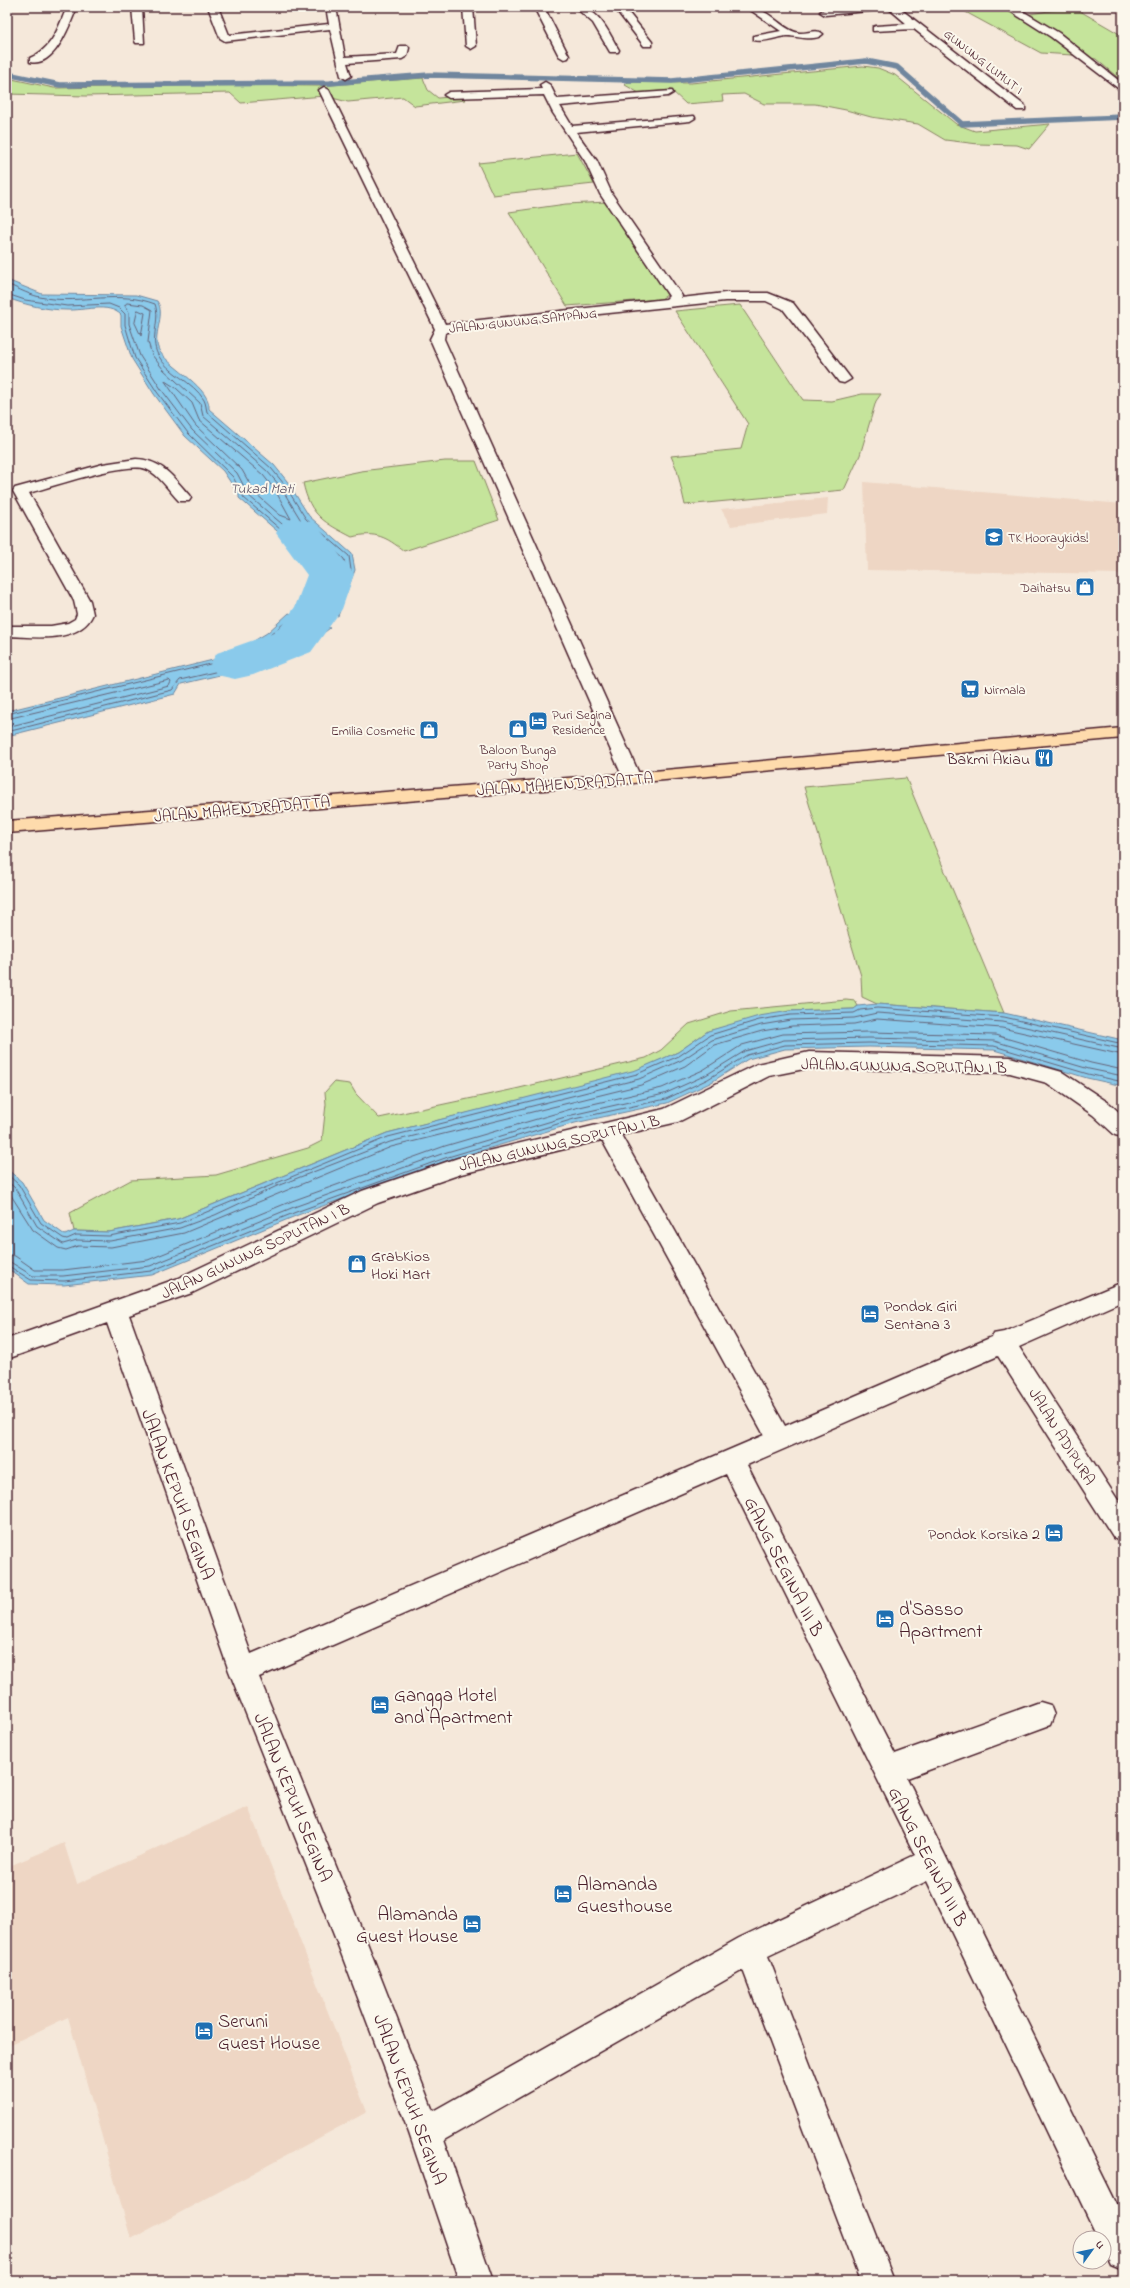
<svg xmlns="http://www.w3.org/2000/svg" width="1130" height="2288" font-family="'Indie Flower',sans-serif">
  <rect width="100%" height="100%" fill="#f5e8da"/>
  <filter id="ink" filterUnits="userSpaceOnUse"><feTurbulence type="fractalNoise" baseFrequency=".025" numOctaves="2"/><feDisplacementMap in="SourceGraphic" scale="8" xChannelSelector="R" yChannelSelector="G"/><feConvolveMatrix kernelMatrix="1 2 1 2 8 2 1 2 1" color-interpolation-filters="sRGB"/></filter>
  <g filter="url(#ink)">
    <path fill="#eed6c4" d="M864,482l259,22v70l-256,-4z
      M828,498l-1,16 -96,12 -10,-17z
      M248,1807l119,305 -236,127 -63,-222 -61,29v-179l57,-24 13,41z"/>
    <path fill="#c5e49b" stroke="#888263" d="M969,7h30l15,6 16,1 43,-7 50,29v46l-27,-23 -24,-4 -31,-2 -81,-44z
      M863,66l15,2 17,7 61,49 19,7 75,-7 -21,25 -12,-4 -39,-1 -33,-4 -27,-16 -47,-7 -25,-7 -31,-6h-51l-20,-10 -22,1 1,6 -37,3 -15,-14 -32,3 -14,-8 3,-3 63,1z
      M7,78l47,10 164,-3 100,1 105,-8 5,12 10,8 23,-2 4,4 -50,6 -12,-9 -55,5 -24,-6 -83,7 -11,-10 -144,3 -79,-2z
      M577,153l17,31 -101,11 -15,-32z
      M608,202l59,93 -6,4 -94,7 -58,-94 57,-8z
      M740,305l63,95 29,1 30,-7h19l-5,7 -16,54 -16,35 -159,15 -8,-35 -6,-14 70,-7 7,-25 -73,-113z
      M445,461h31l23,59 -95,31c-18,-14 -28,-20 -52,-14 -27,-14 -42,-21 -49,-54l58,-12z
      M906,778l98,235 -127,-9 -15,-7 -1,-21 -57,-189z
      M846,1000l9,1 3,5 -4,3 -65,2 -81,20 -30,21 -42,19 -249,62 -209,86 -69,13 -35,-1 -4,-18 61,-33 85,-5 92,-27 14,-7 4,-37 -1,-12 9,-10 16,2 6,10 23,24 136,-29 131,-31 15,-8 28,-26 42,-13z"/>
    <path fill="#8acaeb" stroke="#70869e" d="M7,280l35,14 94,1 21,6c10,15 -7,35 3,51 12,17 51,36 49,57l65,56 13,16 22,35 43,38 3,16 -17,46 -41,-13 17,-20 -7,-26 -68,-59v-3l-16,-24 -38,-35 -31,-42 -22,-35 -11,-33v-11c-13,-13 -37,-4 -54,-5 -20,0 -41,-5 -60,-12z
      M289,613l41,15 -24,19 -22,9 -34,12 -69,16 -6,10 -168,42v-25l222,-55 38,-23z
      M877,1004l127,9 119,27v46l-36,-8 -93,-28 -125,-3 -84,2 -37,10 -38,24 -43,20 -92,20 -126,37 -151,55 -146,60 -88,10 -35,-1 -22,-16v-99l15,13 22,38 21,15 9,-4 35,1 69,-13 209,-86 249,-63 42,-18 30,-21 51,-15 31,-5 64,-2 4,-3z"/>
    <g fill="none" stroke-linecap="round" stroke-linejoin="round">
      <path stroke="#646378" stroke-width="1" d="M7,284c12,5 24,12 38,14 37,6 74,-8 110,6 6,17 -6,34 3,51 10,19 35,26 46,45 2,4 2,8 3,12l64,56 13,16 22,35 43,37 2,14 -15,40 -30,-9 12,-18 -8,-28 -66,-57 -11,-21 -45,-44 -31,-41 -22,-34 -10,-33v-11l-6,-6 -10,-4 -42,2 -42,-6 -18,-6
        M127,303l16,2 9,5 -4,32 4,13 11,14 37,34 3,13 64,55 13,15 22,36 42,37 2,11 -14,34 -18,-6 9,-16 -9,-31 -65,-55 -12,-23 -45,-43 -31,-41 -21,-33 -11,-32v-12l-4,-6z
        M138,310l7,3 -4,23 -6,-13z
        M165,381l11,7 16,15 7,17 64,55 12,15 16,29 -11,-4 -25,-22 -13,-23 -46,-44z
        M322,550l16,12 2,6 -12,28 -3,-2 4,-12z
        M291,624l19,8 -9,7 -55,20v-3l26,-16z
        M7,714l223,-55 39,-23 21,-18 30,11 -16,15 -55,20 -69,16 -8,10 -165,42
        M7,719l162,-39 2,2 -2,4 -162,41
        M7,1174l12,11 22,38 22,15 4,1 9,-4 33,1 71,-13 208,-86 249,-63 42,-18 31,-21 49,-15 31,-5 64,-2 6,-3 17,-2 127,9 119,27
        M7,1181l8,7 22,38 26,18 14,-4 33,1 70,-13 35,-13 62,-29 113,-44 249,-63 43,-19 30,-20 49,-15 30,-5 63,-2 23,-5 126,9 120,27
        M7,1189l26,41 25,18 8,2 12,-4 33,1 73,-14 207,-86 250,-62 44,-19 29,-21 48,-14 30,-5 62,-2 23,-5 125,9 121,27
        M7,1254l8,2 20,14h28l85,-10 144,-59 153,-55 126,-37 91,-21 41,-18 39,-25 41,-11 86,-2 126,3 96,28 32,7
        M7,1260l26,16h30l87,-10 144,-59 153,-55 125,-37 92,-21 42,-19 39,-24 39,-11 85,-2 125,3 95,28 34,7
        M7,1265l24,15 33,1 87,-10 145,-59 152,-55 126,-38 92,-20 42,-20 39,-24 38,-10 84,-2 125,3 94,28 35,8"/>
      <path stroke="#70869e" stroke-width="5.5" d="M7,74l53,11 270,-2 99,-8 243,6 194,-20 31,6 65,57 161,-7"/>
      <path fill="#8acaeb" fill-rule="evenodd" d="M299,519l16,4 39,51 -12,35 -31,43 -58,23 -18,4 -18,-4 -7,-11 7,-11 60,-21 18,-25 12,-32 -31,-42 7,-10z"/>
      <defs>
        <path id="minor" d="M67,7h10c-7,17 -22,61 -47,55v-4c23,-10 28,-30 37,-51z
          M132,7h10l2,36h-8l-1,-2z
          M208,7h10l11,28 100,-11 -3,-17h10l9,50 52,-3 3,-8h8l1,2 -2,8 -5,3 -55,4 4,13 -5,3 -5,-3 -11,-47 -105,12 -5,-3z
          M463,7h10l3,39 -5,3 -5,-3z
          M534,7h10l25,49 -1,2 -4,1 -5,-3z
          M575,7c24,0 33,25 44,43l-1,2h-8l-17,-29z
          M614,7h10l28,35v4h-8z
          M746,7c24,0 33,22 53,26 8,1 18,-5 24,1 -9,9 -28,1 -37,2 -10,1 -22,7 -32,4v-4l27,-5z
          M847,7h36l-5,3 -53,5 -5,-3 5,-3z
          M887,7h11l127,99v4h-8l-103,-81 -41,2v-4l3,-1 31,-2z
          M1004,7h12l43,26 64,51v8l-72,-55z
          M545,82l5,3 7,14 115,-8 1,2 -5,3 -108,10 12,20 122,-10 1,2 -5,3 -114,11 21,29 15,33 70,102 -1,2 44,-5h43l25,10 58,76 -7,4 -5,-1 -56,-73 -17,-8h-41l-269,28 -11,4 -1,6 197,439 -3,4 -6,1 -6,-1 -3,-4 -193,-439 5,-10 -116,-239 5,-3 5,3 116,234 221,-25 3,-3 -69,-102 -15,-33 -32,-48 -9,-18 -95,3 -5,-3 5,-3 93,-3 -2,-4z
          M136,459c26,1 37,18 53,36l2,3 -2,3h-10c-10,-10 -20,-27 -33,-32 -19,-8 -95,18 -117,24l61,108 3,13c-13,30 -59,23 -86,22v-10h44l17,-3 7,-4 2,-5 -3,-13 -61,-110 2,-3 88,-24z
          M809,1052l201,5 52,15 47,31 14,13v21l-8,-2 -22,-20 -46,-32 -37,-10 -201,-5 -40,8 -91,46 -57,13 164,291 207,-89 1,-3 11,-2 119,-50v19l-104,46 104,161v34l-9,-4 -116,-182 -251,109 148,289 145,-52 10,3 4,10 -4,10 -143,53 216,439v54l-12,-5 -7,-15v-13h-6l-171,-357 -159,75 126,325h-34l-117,-311 -299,170 49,141h-34l-50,-148 -71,-188 -109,-274 -122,-348 -100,36v-20l169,-60 186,-88 96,-33 206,-49 93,-45zM602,1140l162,295 -513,219 -122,-339 63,-22 186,-90 83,-29zM726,1474l189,381 -176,83 -306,173 -65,-166 -109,-268z"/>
        <path id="major" d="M1123,728v10l-491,45 -625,50v-12l625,-48z"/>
      </defs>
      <use href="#minor" stroke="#4a1f2b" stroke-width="3"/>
      <use href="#major" stroke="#4a1f2b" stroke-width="3"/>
      <use href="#minor" fill="#fbf7ec" fill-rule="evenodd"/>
      <use href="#major" fill="#fedbac" fill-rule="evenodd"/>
    </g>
  </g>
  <defs>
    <symbol id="school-square" viewBox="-11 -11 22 22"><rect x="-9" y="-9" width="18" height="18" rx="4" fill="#1f6fb2" stroke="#fbf7ec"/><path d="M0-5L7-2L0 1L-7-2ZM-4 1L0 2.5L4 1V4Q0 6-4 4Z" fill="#fff"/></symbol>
    <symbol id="shop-square" viewBox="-11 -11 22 22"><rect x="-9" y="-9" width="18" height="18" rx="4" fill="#1f6fb2" stroke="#fbf7ec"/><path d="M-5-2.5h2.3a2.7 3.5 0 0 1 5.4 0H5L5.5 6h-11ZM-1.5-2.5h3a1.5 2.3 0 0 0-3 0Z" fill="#fff"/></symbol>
    <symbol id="supermarket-square" viewBox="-11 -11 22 22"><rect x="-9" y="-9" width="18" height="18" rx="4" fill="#1f6fb2" stroke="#fbf7ec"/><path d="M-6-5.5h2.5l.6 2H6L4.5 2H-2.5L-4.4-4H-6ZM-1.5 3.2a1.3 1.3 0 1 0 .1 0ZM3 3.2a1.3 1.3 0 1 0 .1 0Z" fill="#fff"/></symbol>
    <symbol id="hotel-square" viewBox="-11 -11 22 22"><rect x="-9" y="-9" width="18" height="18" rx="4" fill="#1f6fb2" stroke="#fbf7ec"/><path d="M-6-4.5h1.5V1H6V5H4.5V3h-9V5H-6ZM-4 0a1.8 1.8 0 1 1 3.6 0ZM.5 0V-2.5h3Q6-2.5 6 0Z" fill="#fff"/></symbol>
    <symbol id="restaurant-square" viewBox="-11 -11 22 22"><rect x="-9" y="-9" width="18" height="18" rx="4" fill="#1f6fb2" stroke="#fbf7ec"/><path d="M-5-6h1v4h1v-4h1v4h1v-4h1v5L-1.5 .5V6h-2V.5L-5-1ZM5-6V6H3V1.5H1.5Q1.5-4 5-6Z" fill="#fff"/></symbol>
  </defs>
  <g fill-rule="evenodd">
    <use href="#school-square" x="983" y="526" width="22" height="22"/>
    <use href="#shop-square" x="1074" y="576" width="22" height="22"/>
    <use href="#supermarket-square" x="959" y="678" width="22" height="22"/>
    <use href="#hotel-square" x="527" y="710" width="22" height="22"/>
    <use href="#shop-square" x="507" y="718" width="22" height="22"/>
    <use href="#shop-square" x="418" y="719" width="22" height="22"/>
    <use href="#restaurant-square" x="1033" y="747" width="22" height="22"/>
    <use href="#shop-square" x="346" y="1253" width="22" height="22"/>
    <use href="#hotel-square" x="859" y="1303" width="22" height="22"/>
    <use href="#hotel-square" x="1043" y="1522" width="22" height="22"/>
    <use href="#hotel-square" x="874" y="1608" width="22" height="22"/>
    <use href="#hotel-square" x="369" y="1694" width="22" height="22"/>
    <use href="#hotel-square" x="552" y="1883" width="22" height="22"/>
    <use href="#hotel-square" x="461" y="1913" width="22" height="22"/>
    <use href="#hotel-square" x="193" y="2020" width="22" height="22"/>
  </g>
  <g text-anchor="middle" stroke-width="4" stroke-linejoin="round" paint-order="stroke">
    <g font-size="13" fill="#4a1f2b" stroke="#fbf7ec">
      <text transform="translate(984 61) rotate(38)" y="5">GUNUNG LUMUT I</text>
      <text transform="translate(523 320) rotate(-6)" y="5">JALAN GUNUNG SAMPANG</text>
    </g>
    <g font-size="13" fill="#4a1f2b" stroke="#fbf7ec" text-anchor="start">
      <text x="1008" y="542">TK Hooraykids!</text>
      <text x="1071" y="592" text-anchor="end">Daihatsu</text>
      <text x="984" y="694">Nirmala</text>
      <text x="552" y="719">Puri Segina<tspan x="552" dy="15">Residence</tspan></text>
      <text x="415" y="735" text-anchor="end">Emilia Cosmetic</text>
      <text x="518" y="754" text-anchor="middle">Baloon Bunga<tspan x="518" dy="15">Party Shop</tspan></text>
    </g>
    <g font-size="14" font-style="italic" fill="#5d5265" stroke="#fbf7ec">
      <text x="262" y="493">Tukad Mati</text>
    </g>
    <g font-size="16" fill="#4a1f2b" stroke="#fbf7ec" text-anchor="end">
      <text x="1030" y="764">Bakmi Akiau</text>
      <text x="371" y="1261" text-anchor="start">GrabKios<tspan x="371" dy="18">Hoki Mart</tspan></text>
      <text x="884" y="1311" text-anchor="start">Pondok Giri<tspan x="884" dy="18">Sentana 3</tspan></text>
      <text x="1040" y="1539">Pondok Korsika 2</text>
    </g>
    <g font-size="16" fill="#4a1f2b" stroke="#fbf7ec">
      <text transform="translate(565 783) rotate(-4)" y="6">JALAN MAHENDRADATTA</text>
      <text transform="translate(242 808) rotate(-5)" y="6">JALAN MAHENDRADATTA</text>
      <text transform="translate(904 1065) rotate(1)" y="6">JALAN GUNUNG SOPUTAN I B</text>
      <text transform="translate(559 1142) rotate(-13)" y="6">JALAN GUNUNG SOPUTAN I B</text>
      <text transform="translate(255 1250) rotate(-25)" y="6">JALAN GUNUNG SOPUTAN I B</text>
      <text transform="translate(1063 1436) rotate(58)" y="6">JALAN ADIPURA</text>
    </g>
    <g font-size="19" fill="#4a1f2b" stroke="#fbf7ec">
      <text transform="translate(179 1494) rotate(70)" y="7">JALAN KEPUH SEGINA</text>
      <text transform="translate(785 1566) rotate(63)" y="7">GANG SEGINA III B</text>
      <text transform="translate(294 1797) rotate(68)" y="7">JALAN KEPUH SEGINA</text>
      <text transform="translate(929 1856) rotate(63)" y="7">GANG SEGINA III B</text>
      <text transform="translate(411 2099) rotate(70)" y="7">JALAN KEPUH SEGINA</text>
    </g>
    <g font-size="19" fill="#4a1f2b" stroke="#fbf7ec" text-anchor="start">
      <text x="899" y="1615">d'Sasso<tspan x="899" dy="22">Apartment</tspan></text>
      <text x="394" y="1701">Gangga Hotel<tspan x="394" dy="22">and Apartment</tspan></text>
      <text x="577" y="1890">Alamanda<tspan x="577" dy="22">Guesthouse</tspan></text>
      <text x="458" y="1920" text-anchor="end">Alamanda<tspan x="458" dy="22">Guest House</tspan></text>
      <text x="218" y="2027">Seruni<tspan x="218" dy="22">Guest House</tspan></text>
    </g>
  </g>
  <rect width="1130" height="2288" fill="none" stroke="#fbf7ec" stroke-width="24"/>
  <rect x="12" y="12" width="1106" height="2264" fill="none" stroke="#4a1f2b" stroke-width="1.5" filter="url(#ink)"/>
  <g transform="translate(1092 2250) rotate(57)"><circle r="19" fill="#fbf7ec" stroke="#b4a19f"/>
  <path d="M0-3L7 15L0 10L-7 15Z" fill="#1f6fb2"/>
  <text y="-6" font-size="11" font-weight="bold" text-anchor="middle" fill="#4a1f2b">U</text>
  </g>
</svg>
